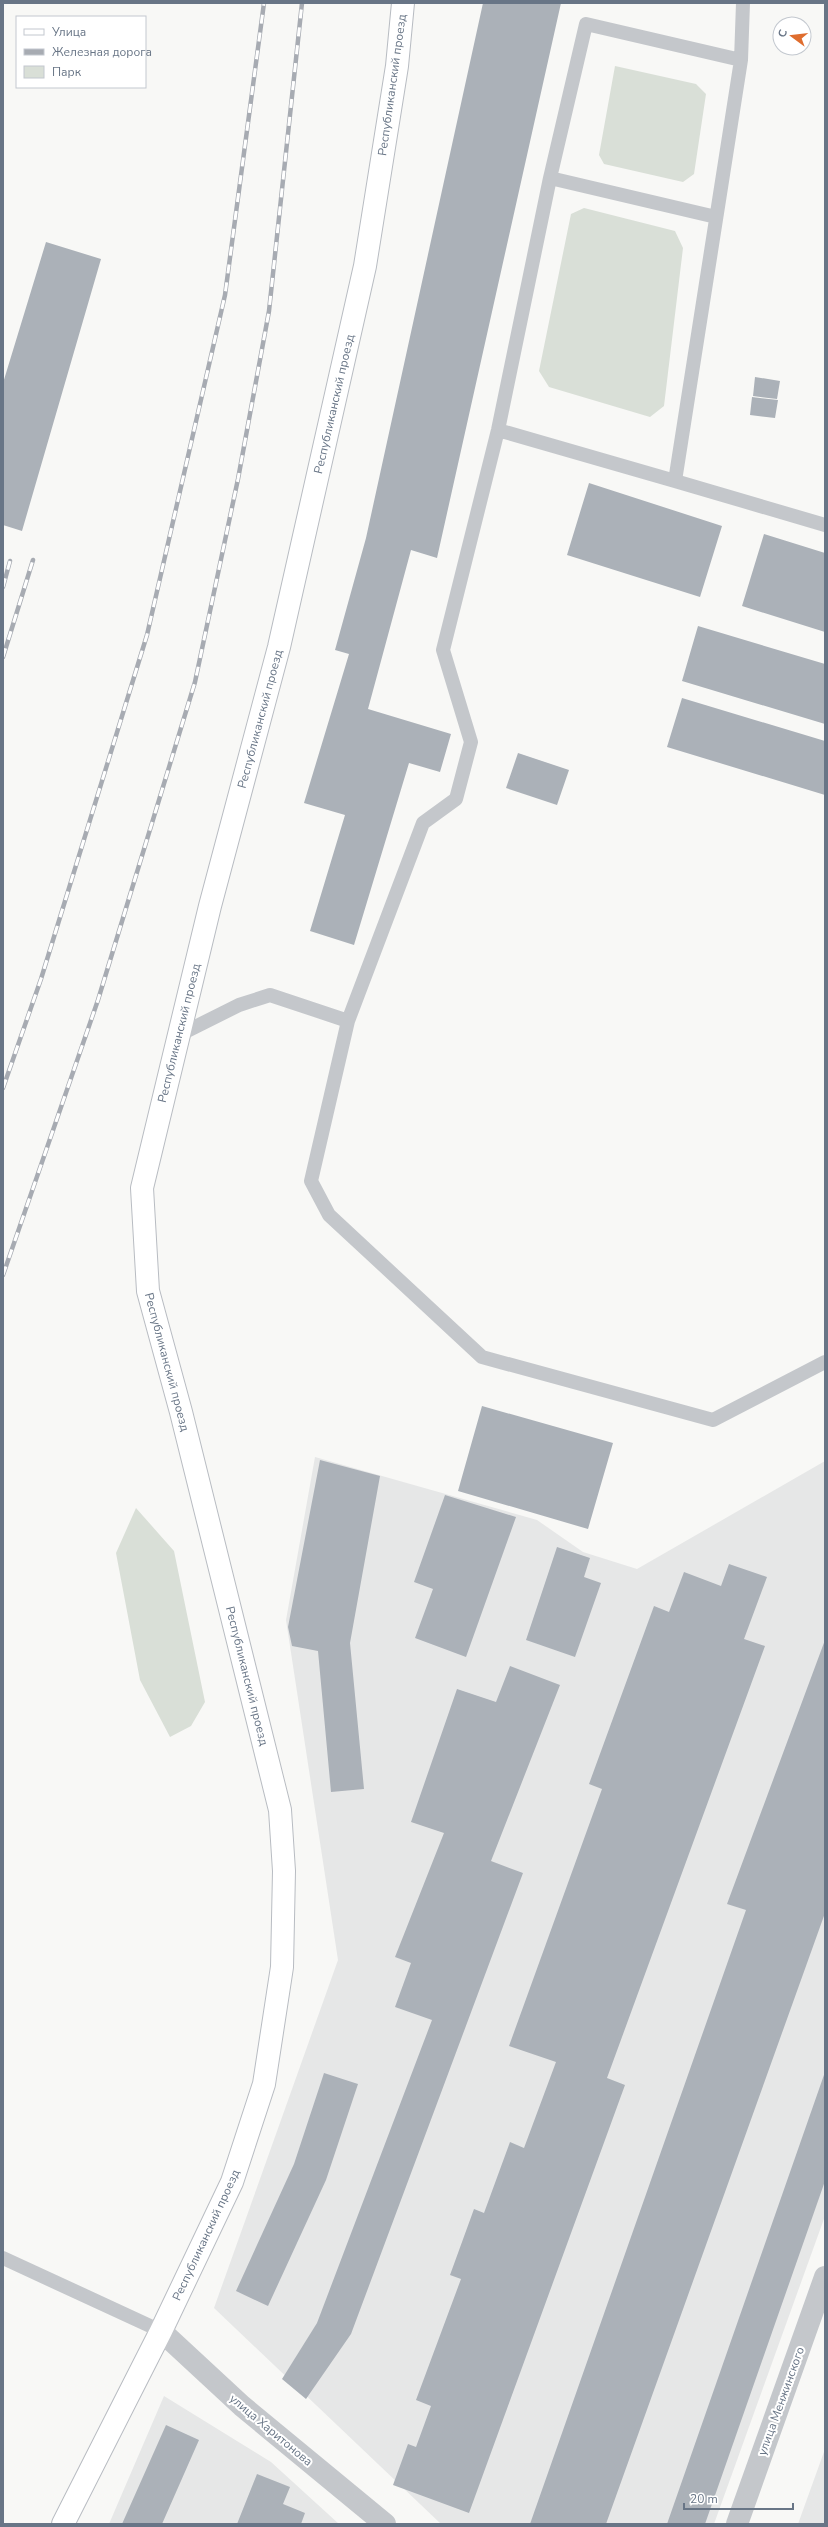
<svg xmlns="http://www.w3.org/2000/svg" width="828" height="2527" font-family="'Nunito Sans',sans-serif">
  <rect width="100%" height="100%" fill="#f8f8f6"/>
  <path fill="#e6e7e7" d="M315,1457l222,63 46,32 54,17 188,-108v755l-111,308h-273l-227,-216 124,-348 -52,-340z
    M164,2396l107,66 68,62h-230z
    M825,2449v75h-27z"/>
  <path fill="#d9dfd7" d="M615,66l81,18 10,10 -12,80 -11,8 -79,-18 -5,-9z
    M584,208l91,23 8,17 -19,158 -14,11 -101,-30 -10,-16 32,-157z
    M136,1508l38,43 31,151 -14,24 -21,11 -30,-57 -24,-127z"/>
  <path fill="#abb1b8" d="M483,3h78l-124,555 -26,-8 -43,159 83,25 -11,38 -31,-9 -55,182 -44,-14 35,-116 -41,-12 45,-149 -14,-4 31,-112z
    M46,242l55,17 -79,272 -19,-6v-142z
    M755,377l25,4 -3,18 -24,-3z
    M752,397l26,3 -3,18 -25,-3z
    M589,483l133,43 -22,71 -133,-42z
    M764,534l61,19v79l-83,-26z
    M698,626l127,38v60l-143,-43z
    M682,698l143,43v54l-158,-48z
    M518,753l51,17 -12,35 -51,-17z
    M482,1406l131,37 -25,86 -130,-38z
    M320,1460l60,16 -30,167 14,146 -33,3 -13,-141 -26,-5 -4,-19z
    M445,1495l71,22 -50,140 -51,-19 18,-49 -19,-7z
    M557,1547l33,11 -6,19 17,6 -26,74 -49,-17z
    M729,1564l38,13 -23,62 21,7 -158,432 18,7 -156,428 -76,-28 15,-41 8,3 15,-41 -15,-6 45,-121 -11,-4 24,-66 10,4 26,-71 14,6 32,-86 -47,-16 93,-257 -13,-5 65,-178 15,6 15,-40 37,14z
    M825,1640v273l-219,611h-76l216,-614 -19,-6z
    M510,1666l50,19 -69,176 32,12 -172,461 -45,65 -24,-20 35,-56 115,-303 -37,-13 16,-44 -16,-6 49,-124 -33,-11 46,-133 39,13z
    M825,2072v109l-120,343h-38z
    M324,2073l34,11 -32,96 -58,126 -32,-15 58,-127z
    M166,2425l33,15 -37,84h-40z
    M257,2474l33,13 -7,17 22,9 -4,11h-64z"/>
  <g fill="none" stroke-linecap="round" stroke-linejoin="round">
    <defs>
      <path id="secondary" d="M63,2524l98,-193 71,-149 32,-98 18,-117 2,-96 -4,-61 -99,-398 -33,-121 -6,-103 68,-282 69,-259 86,-381 32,-200 6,-63"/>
    </defs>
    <use href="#secondary" stroke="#b8bcc2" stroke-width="24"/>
    <path stroke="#c4c7cb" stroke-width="14" d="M743,3l-2,57 -66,421 150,44
      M741,60l-155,-36 -36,154 -52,252 -55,220 28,92 -15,57 -33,24 -75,198 -37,160 18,34 153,142 231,63 112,-58
      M550,178l166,39
      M498,430l177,51
      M177,1036l62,-31 31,-10 78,26
      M3,2258l158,73"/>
    <path stroke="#c4c7cb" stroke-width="22" d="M161,2331l81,75 143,118
      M737,2524l88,-247"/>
    <use href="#secondary" stroke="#fff" stroke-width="22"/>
    <defs>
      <path id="rail" d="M3,587l7,-26
        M3,657l30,-97
        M3,1088l38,-109 106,-344 78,-340 39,-292
        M3,1275l95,-275 97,-318 43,-203 31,-168 33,-308"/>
    </defs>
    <use href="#rail" stroke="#a7abb2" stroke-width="4.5"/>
    <use href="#rail" stroke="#fff" stroke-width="3" stroke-dasharray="9" stroke-linecap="butt"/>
  </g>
  <g text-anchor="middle" stroke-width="4" stroke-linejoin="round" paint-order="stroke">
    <g font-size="12" fill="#687586" stroke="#fff">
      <text transform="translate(392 85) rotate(-82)" y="4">Республиканский проезд</text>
      <text transform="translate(334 404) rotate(-77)" y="4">Республиканский проезд</text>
      <text transform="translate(260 719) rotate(-75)" y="4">Республиканский проезд</text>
      <text transform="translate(179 1033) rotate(-76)" y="4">Республиканский проезд</text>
      <text transform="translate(167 1362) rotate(75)" y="4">Республиканский проезд</text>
      <text transform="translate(247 1676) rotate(76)" y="4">Республиканский проезд</text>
      <text transform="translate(206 2235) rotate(-65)" y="4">Республиканский проезд</text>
      <text transform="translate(781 2401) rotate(-70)" y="4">улица Менжинского</text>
      <text transform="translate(271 2430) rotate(40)" y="4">улица Харитонова</text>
    </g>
  </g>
  <rect width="828" height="2527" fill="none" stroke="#687586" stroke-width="8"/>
  <rect x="16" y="16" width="130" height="72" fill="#ffffff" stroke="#c3c8cf"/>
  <rect x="24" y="29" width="20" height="6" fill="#ffffff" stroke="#c3c8cf"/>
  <text x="52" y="36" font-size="12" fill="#687586">Улица</text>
  <rect x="24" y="49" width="20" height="6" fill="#a7abb2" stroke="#c3c8cf"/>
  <text x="52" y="56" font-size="12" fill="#687586">Железная дорога</text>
  <rect x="24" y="66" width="20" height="12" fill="#d9dfd7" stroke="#c3c8cf"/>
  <text x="52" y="76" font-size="12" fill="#687586">Парк</text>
  <g transform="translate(792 36) rotate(285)"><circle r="19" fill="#ffffff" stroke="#c3c8cf"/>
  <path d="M0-3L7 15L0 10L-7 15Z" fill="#df6d2e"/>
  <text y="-6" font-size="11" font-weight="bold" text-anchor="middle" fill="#687586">С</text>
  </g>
  <path d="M684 2503v6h109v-6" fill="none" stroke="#687586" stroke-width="2"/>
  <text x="690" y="2503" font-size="12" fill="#687586" stroke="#ffffff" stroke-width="3" paint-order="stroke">20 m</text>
</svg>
